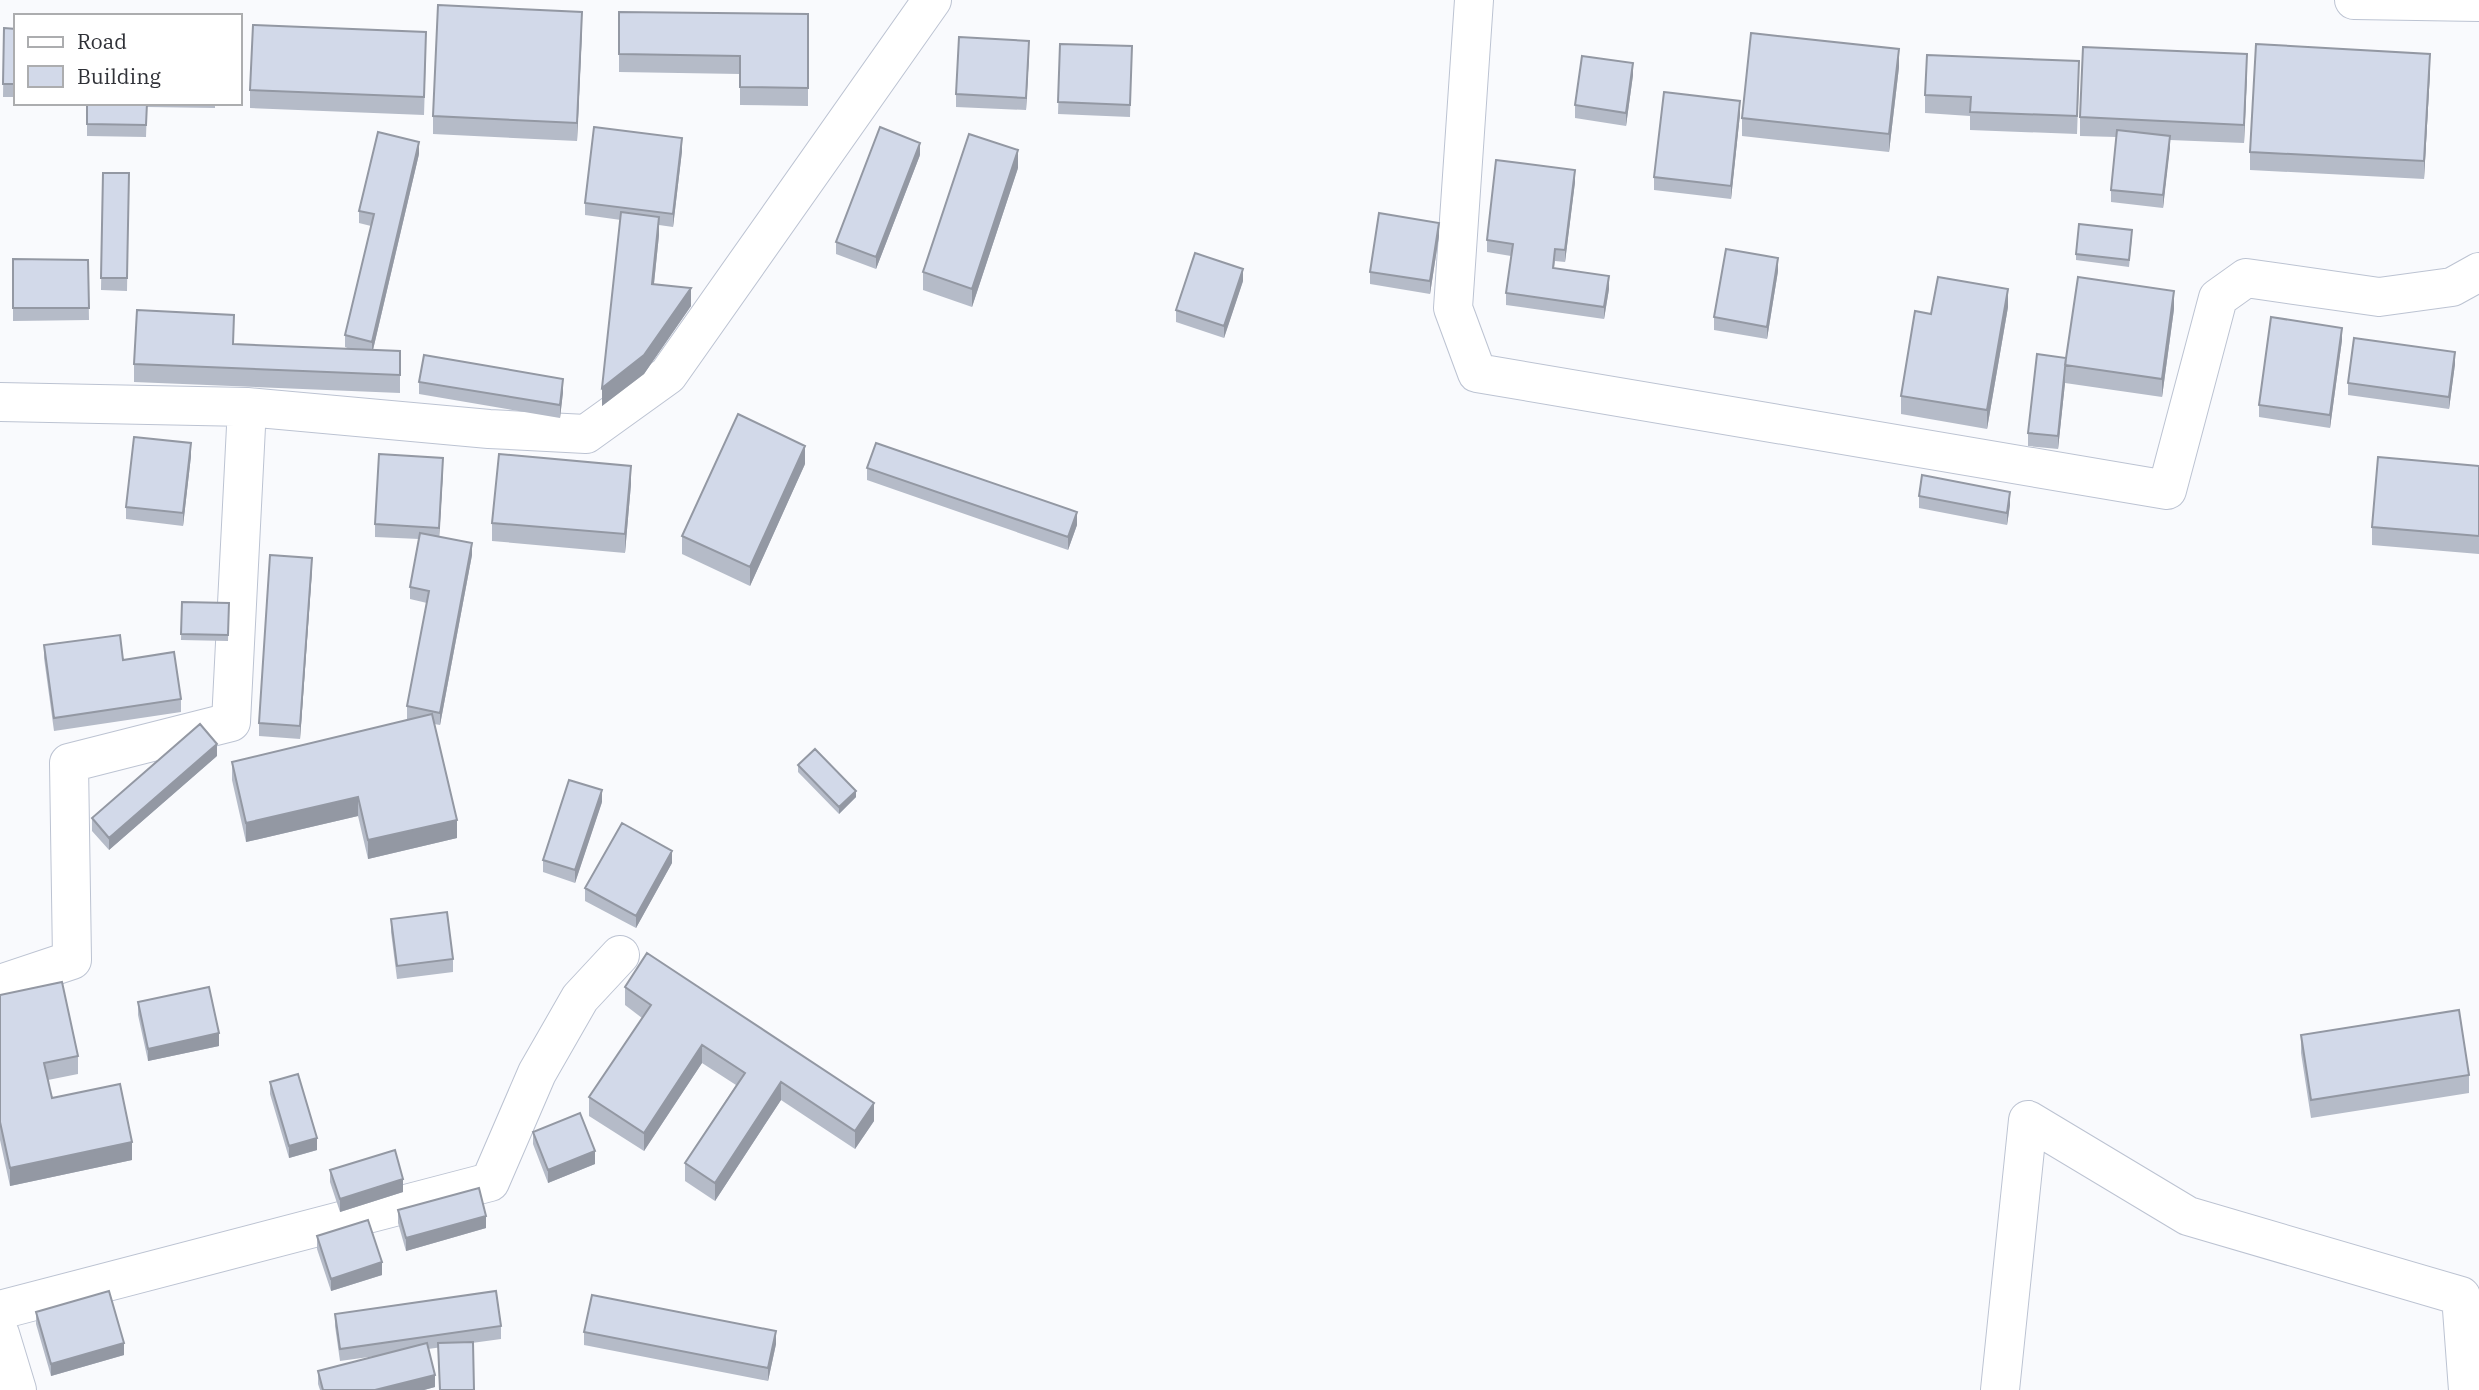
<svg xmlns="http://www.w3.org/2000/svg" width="2479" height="1390" font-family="'IBM Plex Serif',serif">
  <rect width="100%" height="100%" fill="#f9fafd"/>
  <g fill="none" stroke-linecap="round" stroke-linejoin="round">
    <defs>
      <path id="minor" d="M1474,0l-21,308 24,65 690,117 51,-192 28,-20 133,19 73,-10 27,-15
        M2354,0l125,2
        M0,402l247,5 242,22 97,5 82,-59 264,-375
        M0,984l72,-24 -3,-197 162,-41 16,-315
        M0,1310l490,-128 47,-109 43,-75 40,-43
        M0,1334l17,56
        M2000,1390l28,-270 160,96 273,80 7,94"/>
    </defs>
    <use href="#minor" stroke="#bcc3d2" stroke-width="40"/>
    <use href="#minor" stroke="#fff" stroke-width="38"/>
  </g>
  <path fill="#b5bbc8" d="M619,12l189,2v92l-68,-1v-31l-121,-2z
    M4,28l12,1v68h-13z
    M582,30l-5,111 -144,-7v-18z
    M1060,44l72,2 -2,71 -72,-3z
    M426,51l-2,64 -174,-7v-18z
    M1029,54l-3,56 -70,-3v-13z
    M1899,67l-10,85 -147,-16v-18z
    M2430,72l-6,107 -174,-9v-18z
    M2247,73l-3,70 -74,-3 -7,68 -52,-6v-12l5,-53 -36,-1v-19z
    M1633,75l-7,51 -51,-8v-13z
    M2079,79l-2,55 -107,-4v-14l-45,-3v-18z
    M87,103h128v5l-68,-1 -1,30 -59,-1z
    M1740,114l-9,85 -77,-9v-13z
    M682,151l-9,76 -14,-2v10l-5,49 37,22 -47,68 -42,32 19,-186 -36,-5v-12z
    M419,154l-46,196 27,1v42l-266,-11v-18l100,-20 116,5 -5,-2v-12l26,-109 -12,-3v-12z
    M920,155l-44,114 -40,-15v-12z
    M1018,168l-46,139 -49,-17v-18z
    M103,173h26l-2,118 -26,-1z
    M1575,182l-10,80 -10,-1 -1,7 55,21 -5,30 -98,-14v-12l5,-37 -24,-4v-12z
    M1439,236l-9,58 -60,-10v-12z
    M2132,237l-3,30 -53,-7v-6z
    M13,259l75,1 1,60 -76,1z
    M1778,271l-11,68 -53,-9v-13z
    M1243,281l-19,57 -48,-16v-12z
    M2008,307l-21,122 -86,-15v-18l30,-82z
    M2174,309l-12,88 -97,-14 -7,66 -30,-3v-13l38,-75z
    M2342,340l-12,88 -71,-11v-12z
    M2455,364l-6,45 -101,-14v-12z
    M419,382l144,10 -3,26 -141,-24z
    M191,456l-8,70 -57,-7v-12z
    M805,464l-55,122 -68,-32v-18z
    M2479,466v88l-107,-9v-18z
    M867,468l210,57 -9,25 -201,-70z
    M443,471l-4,66 33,18 -32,170 -6,-1 23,114 -89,21 -10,-43 -112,26 -14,-62v-18l178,-43h-3v-13l20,-103 -17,-4v-12l9,-48 -44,-2v-13z
    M631,484l-6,69 -133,-12v-18z
    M1919,496l91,9 -3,20 -88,-17z
    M312,570l-12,169 -41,-3v-13z
    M182,602l47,1 -1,38 -47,-1z
    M44,645l79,15 58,39v13l-127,19 -10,-73z
    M217,756l-108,94 -17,-19v-13z
    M798,765l58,32 -17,17 -41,-42z
    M602,802l-27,81 -32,-11v-12z
    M672,863l-36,65 -51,-27v-13z
    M391,919l62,40v13l-56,7 -6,-47z
    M625,987l249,134 -19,28 -74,-49 -66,101 -30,-20v-18l51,-78 -34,-22 -58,88 -55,-35v-19l53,-79 -17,-13z
    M0,995l78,61v18l-30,6 4,18 80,62 -122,26 -10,-46z
    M138,1002l81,44 -71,15 -10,-46z
    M2301,1035l168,40v18l-158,25 -10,-65z
    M270,1082l47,68 -28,8 -19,-64z
    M533,1132l62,32 -47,19 -15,-39z
    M330,1170l73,22 -63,20 -10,-30z
    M398,1210l88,18 -80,23 -8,-28z
    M317,1236l65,39 -51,16 -14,-42z
    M36,1312l88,43 -73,21 -15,-52z
    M335,1314l166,12v13l-73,10 7,38 -11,3h-104l-2,-6v-13l58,-15 -36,5 -5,-35z
    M584,1332l192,12 -8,37 -184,-36z"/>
  <path fill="#9398a3" d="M582,12v18l-5,111v-18z
    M1029,41v13l-3,56v-12z
    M1899,49v18l-10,85v-18z
    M2247,54v19l-3,70v-18z
    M2430,54v18l-6,107v-18z
    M1633,63v12l-7,51v-13z
    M1740,101v13l-9,85v-13z
    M2170,136v12l-7,60v-13z
    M682,138v13l-9,76v-13z
    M419,142v12l-47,200v-12z
    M920,143v12l-44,114v-12z
    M1018,150v18l-46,139v-18z
    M1575,170v12l-10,80v-12z
    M659,217v18l-7,67v-18z
    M1439,223v13l-9,58v-13z
    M1778,258v13l-11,68v-12z
    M1243,269v12l-19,57v-12z
    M1609,276v13l-5,30v-12z
    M691,288v18l-47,68 -42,32v-18z
    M2008,289v18l-21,122v-19z
    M2174,291v18l-12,88v-18z
    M2342,328v12l-12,88v-13z
    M2455,352v12l-6,45v-12z
    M2065,374v9l-7,66v-13z
    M563,379v13l-3,26v-13z
    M191,443v13l-8,70v-13z
    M805,446v18l-55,122v-19z
    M443,458v13l-4,69v-12z
    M631,466v18l-6,69v-19z
    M2010,492v13l-3,20v-12z
    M1077,512v13l-9,25v-13z
    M472,543v12l-32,170v-12z
    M312,558v12l-12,169v-13z
    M217,744v12l-108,94v-12z
    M602,790v12l-27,81v-13z
    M856,791v6l-17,17v-7z
    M358,797v19l-112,26v-19z
    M457,820v18l-89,21v-19z
    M672,851v12l-36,65v-12z
    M219,1033v13l-71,15v-12z
    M702,1045v18l-58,88v-18z
    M781,1082v18l-66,101v-18z
    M874,1103v18l-19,28v-18z
    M317,1138v12l-28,8v-12z
    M132,1142v18l-122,26v-18z
    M595,1151v13l-47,19v-13z
    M403,1179v13l-63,20v-13z
    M486,1216v12l-80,23v-13z
    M382,1262v13l-51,16v-12z
    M776,1331v13l-8,37v-13z
    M124,1343v12l-73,21v-12z
    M435,1375v12l-11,3h-49z"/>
  <path fill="#d2d9e9" stroke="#9398a3" stroke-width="2" d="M438,5l144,7 -5,111 -144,-7z
    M619,12l189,2v74l-68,-1v-31l-121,-2z
    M253,25l173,7 -2,65 -174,-7z
    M4,28l12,1v55h-13z
    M1751,33l148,16 -10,85 -147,-16z
    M959,37l70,4 -3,57 -70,-4z
    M1060,44l72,2 -2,59 -72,-3z
    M2256,44l174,10 -6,107 -174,-9z
    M2083,47l164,7 -3,71 -164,-8z
    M1927,55l152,6 -2,55 -107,-4 1,-15 -46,-2z
    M1582,56l51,7 -7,50 -51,-8z
    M1664,92l76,9 -9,85 -77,-9z
    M87,103h60l-1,22 -59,-1z
    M594,127l88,11 -9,76 -88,-11z
    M880,127l40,16 -44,114 -40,-15z
    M2117,130l53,6 -7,59 -52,-5z
    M378,132l41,10 -47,200 -27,-7 29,-121 -15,-3z
    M969,134l49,16 -46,139 -49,-17z
    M1496,160l79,10 -10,80 -10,-1 -2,19 56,8 -5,31 -98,-14 7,-49 -26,-4z
    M103,173h26l-2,105h-26z
    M621,212l38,5 -7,67 39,4 -47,67 -42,33z
    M1379,213l60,10 -9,58 -60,-9z
    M2079,224l53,6 -3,30 -53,-6z
    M1726,249l52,9 -11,69 -53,-10z
    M1195,253l48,16 -19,57 -48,-16z
    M13,259l75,1 1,48h-76z
    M1938,277l70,12 -21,121 -86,-14 14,-85 16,3z
    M2078,277l96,14 -12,88 -97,-14z
    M137,310l97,5 -1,29 167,7v24l-266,-11z
    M2271,317l71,11 -12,87 -71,-10z
    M2354,338l101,14 -6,45 -101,-14z
    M2037,354l29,4 -8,78 -30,-3z
    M424,355l139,24 -3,26 -141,-23z
    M738,414l67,32 -55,121 -68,-31z
    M134,437l57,6 -8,70 -57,-6z
    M876,443l201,69 -9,25 -201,-69z
    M379,454l64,4 -4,70 -64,-4z
    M499,454l132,12 -6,68 -133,-11z
    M2378,457l101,9v70l-107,-9z
    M1922,475l88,17 -3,21 -88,-17z
    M420,533l52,10 -32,170 -33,-7 22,-115 -19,-4z
    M270,555l42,3 -12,168 -41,-3z
    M182,602l47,1 -1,32 -47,-1z
    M120,635l3,25 51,-8 7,47 -127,19 -10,-73z
    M432,714l25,106 -89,20 -10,-43 -112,26 -14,-61z
    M200,724l17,20 -108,94 -17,-20z
    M815,749l41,42 -17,16 -41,-42z
    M569,780l33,10 -27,80 -32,-10z
    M622,823l50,28 -36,65 -51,-28z
    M447,912l6,47 -56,7 -6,-47z
    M647,953l227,150 -19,28 -74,-49 -66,101 -30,-20 60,-90 -43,-28 -58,88 -55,-36 62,-92 -26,-18z
    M62,982l16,74 -34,7 8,35 68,-14 12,58 -122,26 -10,-46v-127z
    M209,987l10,46 -71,16 -10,-47z
    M2459,1010l10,65 -158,25 -10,-65z
    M298,1074l19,64 -28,8 -19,-64z
    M580,1113l15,38 -47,19 -15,-38z
    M395,1150l8,29 -63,20 -10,-29z
    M479,1188l7,28 -80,22 -8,-28z
    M368,1220l14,42 -51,17 -14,-43z
    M109,1291l15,52 -73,21 -15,-52z
    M496,1291l5,35 -161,23 -5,-35z
    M592,1295l184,36 -8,37 -184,-36z
    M473,1342l1,48h-34l-2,-47z
    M427,1343l8,32 -60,15h-52l-5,-19z"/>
  <rect x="14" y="14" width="228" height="91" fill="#ffffff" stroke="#acadaf" stroke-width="2"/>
  <rect x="28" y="37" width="35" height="10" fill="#ffffff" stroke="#acadaf" stroke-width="2"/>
  <text x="77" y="49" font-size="21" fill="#2f3137">Road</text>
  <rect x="28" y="66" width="35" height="21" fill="#d2d9e9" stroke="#acadaf" stroke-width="2"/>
  <text x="77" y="84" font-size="21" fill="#2f3137">Building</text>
</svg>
